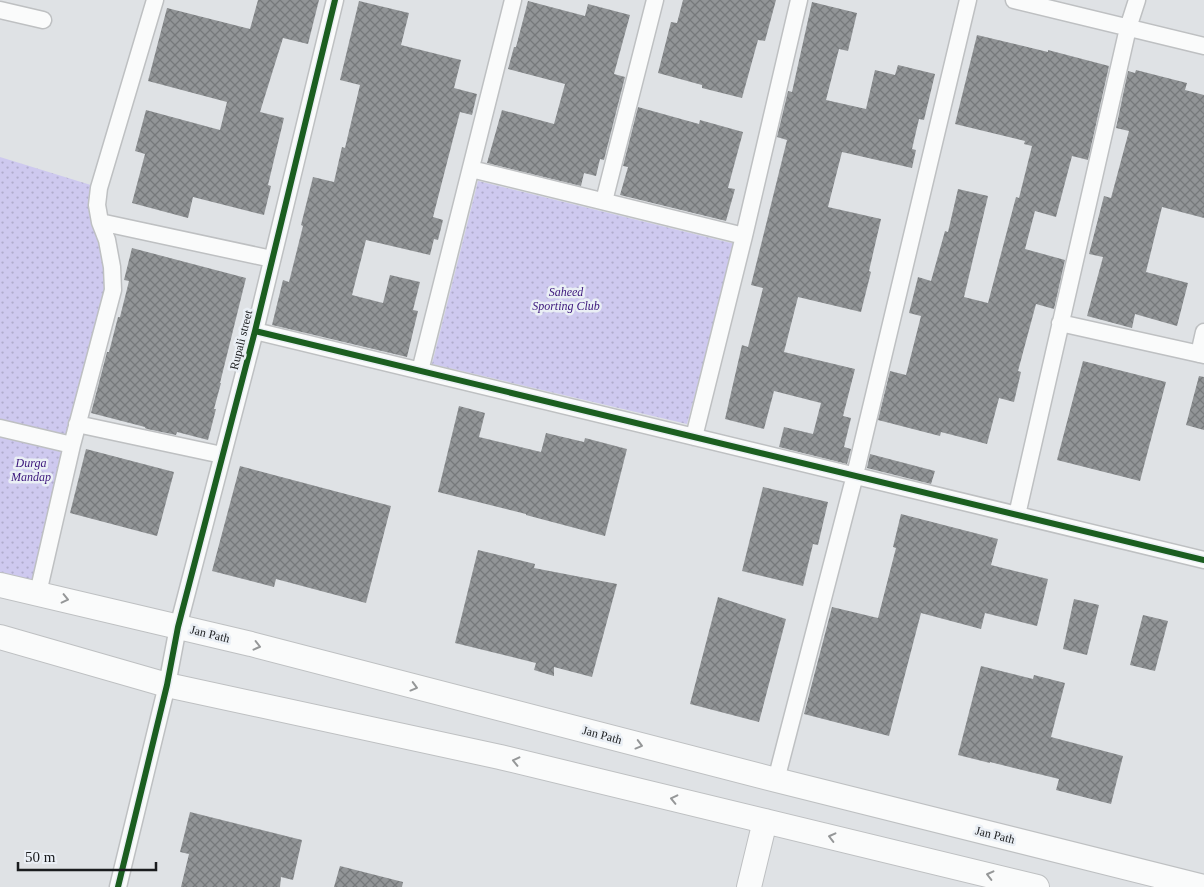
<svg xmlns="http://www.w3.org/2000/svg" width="1204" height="887" font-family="'Times New Roman',serif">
  <defs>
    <pattern id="park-dots" width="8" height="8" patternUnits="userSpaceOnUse" patternTransform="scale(1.25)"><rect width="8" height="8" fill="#cec9ef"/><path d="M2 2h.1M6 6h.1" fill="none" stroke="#b0accc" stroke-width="1.8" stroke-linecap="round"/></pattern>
    <pattern id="building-cross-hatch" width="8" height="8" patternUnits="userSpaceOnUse" patternTransform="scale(1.25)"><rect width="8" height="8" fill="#929597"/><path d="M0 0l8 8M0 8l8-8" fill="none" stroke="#76797b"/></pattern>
  </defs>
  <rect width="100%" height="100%" fill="#dfe2e5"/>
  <path fill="url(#park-dots)" d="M0,157l94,29 14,101 -40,151 -68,-14z
    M478,181l257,63 -48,180 -255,-60z
    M0,431l69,16 -32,143 -37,-8z"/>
  <path fill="url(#building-cross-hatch)" d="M258,0h61l-11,44 -25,-6 -23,74 24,6 -16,67 3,1 -7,29 -71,-18 -5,21 -56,-15 13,-49 -10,-3 11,-41 74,20 7,-28 -79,-21 19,-73 83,21z
    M683,0h93l-11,41 -7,-1 -16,58 -40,-10v-3l-44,-12 13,-51 6,1z
    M359,1l50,12 -8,32 60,15 -7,28 23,6 -5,21 -12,-3 -27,105 10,3 -5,20 -4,-1 -4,16 -64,-15 -14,55 31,8 7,-28 30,7 -7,28 5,1 -11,46 -135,-32 11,-45 6,2 14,-56 -2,-1 12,-48 21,5 8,-35 3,1 15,-63 -20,-5z
    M528,1l57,15 3,-12 42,11 -16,59 11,3 -21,83 -4,-1 -4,17 -12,-3 -3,13 -94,-23 15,-53 52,14 11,-40 -57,-15 6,-22h2z
    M812,2l45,11 -9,38 -9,-2 -13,51 40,9 9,-39 20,5 3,-10 37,9 -11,46 -5,-1 -7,30 4,1 -4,18 -70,-16 -14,55 53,12 -12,52 2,1 -10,40 -63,-15 -14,55 71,17 -12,47 8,2 -7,29 7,2 -4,15 -68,-17 5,-20 29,7 8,-31 -47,-12 -10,38 -39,-10 17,-74 6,2 15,-59 -12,-3 36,-145 -10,-3 11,-46 4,1z
    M977,35l71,17v-2l61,16 -21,94 -16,-4 -16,61 -21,-6 -10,38 40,11 -11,49 -18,-5 -18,67 3,1 -7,30 -15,-4 -12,46 -46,-12 -1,4 -62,-16 12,-49 16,4 15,-59 -12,-3 9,-36 13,4 14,-50 3,1 10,-43 30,7 -24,101 24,6 28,-106 3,1 13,-52 -8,-2 1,-3 -70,-17z
    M1136,70l51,13 -2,7 19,5v123l-42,-11 -16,65 42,11 -11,43 -42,-12 -3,14 -45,-12 16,-59 -14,-3 15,-58 7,2 18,-67 -13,-3 12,-57 7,2z
    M638,107l61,17 1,-4 43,12 -15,56 7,1 -9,32 -106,-26 8,-28 -5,-1z
    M132,248l114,30 -26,105h1l-7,26h2l-8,31 -31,-8 -1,3 -29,-6 -2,-1v-1l-54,-14 16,-61h2l9,-35h2l9,-36 -5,-1z
    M1083,361l83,21 -26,99 -83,-21z
    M1199,376l5,1v53l-18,-5z
    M459,406l26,7 -6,24 62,15 5,-19 38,9 1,-4 42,11 -22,87 -79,-21v-1l-88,-22z
    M86,449l88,23 -17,64 -87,-23z
    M870,454l65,17 -4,13 -64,-16z
    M240,466l151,40 -25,97 -90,-24 -2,8 -62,-16z
    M763,487l65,15 -10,43 -5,-1 -10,42 -61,-15z
    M901,514l97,25 -7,26 57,14 -11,47 -52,-13 -4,16 -60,-16 -32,123 -85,-22 28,-107 46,11 18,-70 -3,-1z
    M478,550l57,14 -1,4 83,16 -25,93 -38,-10v9l-20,-6 2,-7 -81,-20z
    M718,597l68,22 -27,103 -69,-18z
    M1074,599l25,6 -12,50 -24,-6z
    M1143,615l25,6 -13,50 -25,-6z
    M981,666l52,13 1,-4 31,8 -14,54 72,19 -12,48 -55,-14 3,-11 -69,-17v1l-32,-8z
    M190,812l112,28 -9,40 -12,-3 -1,10h-99l8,-33 -9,-2z
    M340,866l63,16 -1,5h-68z"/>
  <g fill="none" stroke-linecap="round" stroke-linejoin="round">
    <defs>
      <path id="street" d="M1014,0l190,46
        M0,10l43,10
        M471,169l273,67
        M604,201l51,-201
        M100,222l172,37
        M1060,323l144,32
        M255,331l949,229
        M1199,354l5,-22
        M420,371l93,-371
        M77,424l145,31
        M0,428l72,17
        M694,437l50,-201 55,-236
        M1017,515l111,-487 9,-28
        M38,593l34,-148 41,-155 -1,-23 -5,-27 -7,-18 -3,-17 2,-17 56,-188
        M776,780l79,-305 113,-475
        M118,887l49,-202 11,-58 77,-296 80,-331"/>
      <path id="secondary" d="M0,585l251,59 525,136 428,107
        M0,637l167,48 333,72 537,130
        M749,887l16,-66"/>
    </defs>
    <use href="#street" stroke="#bec0c2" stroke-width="19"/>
    <use href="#secondary" stroke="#bec0c2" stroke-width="26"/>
    <use href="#street" stroke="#fafbfb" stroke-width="16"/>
    <use href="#secondary" stroke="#fafbfb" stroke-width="24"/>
    <defs>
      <path id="cycleway" d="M255,331l949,229
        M118,887l49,-202 11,-58 77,-296 80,-331"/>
    </defs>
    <use href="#cycleway" stroke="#eaeff5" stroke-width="9"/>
    <use href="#cycleway" stroke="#1b5e20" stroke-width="6"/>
  </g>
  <defs><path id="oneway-chevron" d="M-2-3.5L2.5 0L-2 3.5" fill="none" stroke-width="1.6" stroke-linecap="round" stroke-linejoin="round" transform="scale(1.25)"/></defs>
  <g stroke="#959798">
    <use href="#oneway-chevron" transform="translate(65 599) rotate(13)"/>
    <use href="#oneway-chevron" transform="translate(257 646) rotate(14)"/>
    <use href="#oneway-chevron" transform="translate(414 687) rotate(15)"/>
    <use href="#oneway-chevron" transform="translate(639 745) rotate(15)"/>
    <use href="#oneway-chevron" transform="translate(516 761) rotate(-167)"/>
    <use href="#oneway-chevron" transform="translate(674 799) rotate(-167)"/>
    <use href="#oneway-chevron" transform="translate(832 837) rotate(-166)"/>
    <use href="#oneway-chevron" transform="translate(990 875) rotate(-166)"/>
  </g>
  <g text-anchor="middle" stroke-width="5" stroke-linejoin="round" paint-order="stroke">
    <g font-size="12" font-style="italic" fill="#3b167b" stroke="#eaeff5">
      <text x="566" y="296">Saheed<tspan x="566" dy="14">Sporting Club</tspan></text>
      <text x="31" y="467">Durga<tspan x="31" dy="14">Mandap</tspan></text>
    </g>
    <g font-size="12" fill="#1a1c1e" stroke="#eaeff5">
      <text transform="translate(241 340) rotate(-76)" y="4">Rupali street</text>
      <text transform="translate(210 634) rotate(14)" y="4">Jan Path</text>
      <text transform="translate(602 735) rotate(15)" y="4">Jan Path</text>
      <text transform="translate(995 835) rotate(14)" y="4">Jan Path</text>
    </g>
  </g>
  <path d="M18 862v8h138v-8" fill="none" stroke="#1a1c1e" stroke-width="2.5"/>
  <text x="25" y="862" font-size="15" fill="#1a1c1e" stroke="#eaeff5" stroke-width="4" paint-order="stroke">50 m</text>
</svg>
